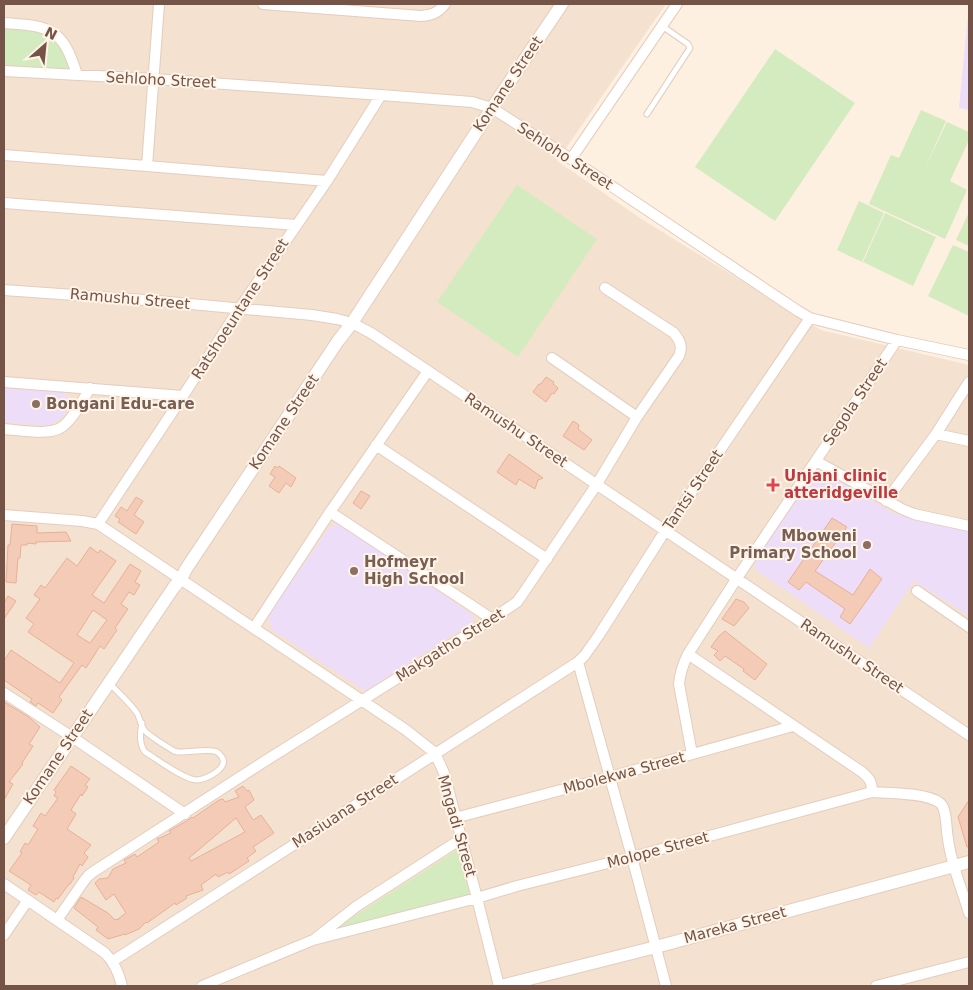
<svg xmlns="http://www.w3.org/2000/svg" width="973" height="990" font-family="'DejaVu Sans',sans-serif">
  <rect width="100%" height="100%" fill="#fdf0e0"/>
  <path fill="#f5e1cf" d="M4,4h662l-109,157 86,59 178,110 148,35v621h-965z"/>
  <path fill="#edddf9" d="M969,4v106l-10,-2z
    M4,388l60,5 3,3 2,5 -1,7 -6,10 -14,8 -44,-4z
    M824,471l69,42 76,18v85l-55,-35 -45,67 -113,-78 -1,-10 57,-87z
    M340,523l133,92v7l-108,69 -94,-62 -3,-14 62,-88z"/>
  <path fill="#d4ebbf" d="M4,26l34,3 18,10 15,26 -1,4 -4,4 -62,-5z
    M775,49l80,54 -80,118 -80,-54z
    M921,110l25,11 -22,49 23,-48 22,10v8l-19,41 17,9 -22,49 -76,-35 22,-49 8,3z
    M517,185l80,54 -79,118 -81,-55z
    M859,201l25,12 -22,49 -25,-12z
    M969,212v34l-13,-6z
    M885,213l51,24 -23,49 -50,-24z
    M953,245l16,7v64l-41,-20z
    M457,850l13,44 -127,35 -2,-4z"/>
  <path fill="#f4cbb7" stroke="#e7b097" fill-rule="evenodd" d="M546,377l8,5 -1,2 5,4 -4,6 -2,-1 -6,9 -13,-10 6,-8h2z
    M573,421l6,4 -1,4 14,11 -8,10 -21,-14z
    M509,454l34,24 -5,2 -3,9 -16,-10 -3,6 -19,-13z
    M275,466l2,2 2,-2 17,12 -5,9 -5,-4 -7,10 -10,-7 6,-9 -5,-3z
    M361,491l9,5 -9,13 -8,-6z
    M136,497l7,4 -9,14 10,7 -8,12 -18,-12 2,-3 -5,-3 6,-9 6,4z
    M832,518l15,9 -32,44 38,24 17,-26 12,10 -32,45 -10,-7 5,-8 -39,-27 -7,8 -11,-8z
    M12,524l25,2v7l29,-1 5,9 -35,1v2l-9,-1v2h-6l-1,13h-2l-2,25 -10,-1 2,-37h2z
    M90,547l8,6 2,-3 16,11 -24,34 12,8 26,-39 11,7 -6,11 5,3 -6,10 -5,-3 -8,12 7,5 -13,19 2,2 -13,19 -4,-3 -14,22 -4,-3 -23,32 3,3 -9,13 -15,-10 -2,3 -6,-4 2,-3 -28,-19v-19l7,-11 49,33 14,-20 -46,-31 6,-8 -8,-6 14,-19 -6,-4 7,-10 4,3 22,-30 10,8zM93,610l14,10 -17,23 -13,-8z
    M8,596l8,5 -12,18v-16z
    M736,599l8,3 5,6 -15,18 -12,-7z
    M725,631l42,33 -12,16 -12,-9 1,-2 -19,-13 -5,5 -6,-6 4,-4 -7,-4 8,-11z
    M4,702l25,15 11,10 -11,17 4,2 -11,17 1,1 -14,18 4,2 -9,16z
    M71,766l19,13 -5,6 3,2 -6,9 -1,-2 -10,16 5,4 -9,15 24,16 -7,8 4,4 -6,9 -2,-2 -7,13 1,1 -4,6h-1l-11,15 -2,-1 -2,4 -15,-10 -3,3 -8,-5 3,-5 -22,-14 13,-18 -2,-1 5,-9 3,2 10,-16 -5,-3 8,-13 4,3 13,-18 -4,-2 2,-4 -2,-2z
    M243,786l4,5 2,-1 5,10 -9,7 8,13 8,-5 13,18 -21,14 3,4 -9,7 2,3 -20,13 -1,-2 -10,5 -2,-3 -15,11 2,5 -17,6 1,2 -11,7 -1,-2 -28,20 -1,-1 -7,7 -14,6v-1l-17,5 -12,-9 2,-3 -24,-19 7,-11 27,16 7,7 2,-1 1,1v-1l8,-6 -12,-19 -8,6 -11,-17 4,-4 9,-1 5,-9 13,-6 -2,-3 11,-6 2,3 22,-15 -2,-3 14,-6 -2,-2 19,-11 4,-3 1,1 26,-18 4,-1 2,3 14,-5 -4,-6zM236,818l9,14 -54,29 -2,-3z
    M969,800v47h-2l-9,-30z"/>
  <g fill="none" stroke-linecap="round" stroke-linejoin="round">
    <defs>
      <path id="service" d="M647,114l43,-66 -2,-4 -26,-18
        M110,684c9,9 19,18 27,29 3,6 4,13 8,18 7,7 21,15 29,20l4,1c9,1 32,-4 39,0 2,1 4,4 5,5 7,12 -16,22 -25,23 -13,0 -40,-21 -52,-28 -6,-8 -5,-20 -3,-29"/>
      <path id="minor" d="M263,4l158,12c11,-1 17,-3 24,-12
        M4,23c46,3 59,5 73,52
        M4,71l150,8 227,16 91,7 20,6 79,51 227,152 12,7 87,22 72,15
        M4,155l143,11 180,15
        M571,159l106,-155
        M147,166l12,-162
        M4,203l292,22
        M4,290l154,11 154,14 25,4 15,4 19,10 57,38 541,364
        M552,358l85,59
        M4,382l179,14
        M4,429c16,1 44,7 58,-2 11,-8 21,-27 28,-39
        M936,434l33,7
        M376,445l171,114
        M816,461l86,48 12,5 55,12
        M886,501l50,-67 33,-52
        M330,512l162,107
        M4,515l78,6 16,3 308,206 29,23 9,20 33,125 22,88
        M98,524l85,-128 56,-87 88,-128 54,-86
        M917,591l52,36
        M254,628l76,-116 98,-141
        M688,654l174,118c7,6 10,9 10,20
        M578,662l54,195 34,129
        M4,693l68,44 113,77
        M692,754l-13,-70c1,-11 4,-20 9,-30l49,-76 160,-238
        M455,818l155,-41 183,-51
        M4,884l101,69c10,10 14,20 17,33
        M57,920l27,-39 4,-5 5,-4 172,-111 227,-142 25,-17 5,-7 75,-111 40,-67 42,-61c4,-10 1,-15 -5,-23l-69,-45
        M4,935l24,-35
        M316,938l41,-32 104,-67
        M113,961l465,-299 7,-7 14,-20 66,-104 145,-213
        M202,986l111,-46 164,-42 40,-12 115,-29 240,-65c17,1 56,1 68,11 7,5 6,27 8,36 3,25 14,50 21,74
        M876,986l93,-24"/>
      <path id="tertiary" d="M4,838l170,-251 7,-8 5,-10 152,-228 14,-18 140,-215 70,-104
        M501,986l155,-39 313,-85"/>
    </defs>
    <use href="#service" stroke="#e3cdbf" stroke-width="7"/>
    <use href="#minor" stroke="#e3cdbf" stroke-width="12"/>
    <use href="#tertiary" stroke="#e3cdbf" stroke-width="14"/>
    <use href="#service" stroke="#fff" stroke-width="5"/>
    <use href="#minor" stroke="#fff" stroke-width="10"/>
    <use href="#tertiary" stroke="#fff" stroke-width="12"/>
  </g>
  <g fill="#8d6e63" stroke="#fff4e8" stroke-width="2">
    <circle cx="36" cy="404" r="5"/>
    <circle cx="867" cy="545" r="5"/>
    <circle cx="354" cy="571" r="5"/>
  </g>
  <path fill="#e0444e" stroke="#fff4e8" stroke-width="2" d="M770.5 477.5h5v5h5v5h-5v5h-5v-5h-5v-5h5z"/>
  <g text-anchor="middle" stroke-width="4" stroke-linejoin="round" paint-order="stroke">
    <g font-size="15" fill="#755447" stroke="#fff4e8">
      <text transform="translate(161 80) rotate(3)" y="5">Sehloho Street</text>
      <text transform="translate(508 84) rotate(-56)" y="5">Komane Street</text>
      <text transform="translate(565 156) rotate(33)" y="5">Sehloho Street</text>
      <text transform="translate(130 299) rotate(5)" y="5">Ramushu Street</text>
      <text transform="translate(240 309) rotate(-57)" y="5">Ratshoeuntane Street</text>
      <text transform="translate(855 402) rotate(-56)" y="5">Segola Street</text>
      <text transform="translate(284 422) rotate(-56)" y="5">Komane Street</text>
      <text transform="translate(516 430) rotate(34)" y="5">Ramushu Street</text>
      <text transform="translate(693 490) rotate(-56)" y="5">Tantsi Street</text>
      <text transform="translate(450 645) rotate(-32)" y="5">Makgatho Street</text>
      <text transform="translate(852 656) rotate(34)" y="5">Ramushu Street</text>
      <text transform="translate(58 757) rotate(-56)" y="5">Komane Street</text>
      <text transform="translate(624 773) rotate(-15)" y="5">Mbolekwa Street</text>
      <text transform="translate(345 811) rotate(-33)" y="5">Masiuana Street</text>
      <text transform="translate(457 826) rotate(74)" y="5">Mngadi Street</text>
      <text transform="translate(658 850) rotate(-15)" y="5">Molope Street</text>
      <text transform="translate(735 925) rotate(-15)" y="5">Mareka Street</text>
    </g>
    <g font-size="15" font-weight="bold" fill="#785e54" stroke="#fff4e8" text-anchor="start">
      <text x="46" y="409">Bongani Edu-care</text>
      <text x="857" y="541" text-anchor="end">Mboweni<tspan x="857" dy="17">Primary School</tspan></text>
      <text x="364" y="567">Hofmeyr<tspan x="364" dy="17">High School</tspan></text>
    </g>
    <g font-size="15" font-weight="bold" fill="#be3a42" stroke="#fff4e8" text-anchor="start">
      <text x="784" y="481">Unjani clinic<tspan x="784" dy="17">atteridgeville</tspan></text>
    </g>
  </g>
  <rect width="973" height="990" fill="none" stroke="#755447" stroke-width="10"/>
  <g transform="translate(45 45) rotate(27)" stroke="#fff4e8" stroke-width="4" paint-order="stroke">
  <path d="M0-4L9 19L0 12L-9 19Z" fill="#755447"/>
  <text y="-8" font-size="14" font-weight="bold" text-anchor="middle" fill="#755447">N</text>
  </g>
</svg>
